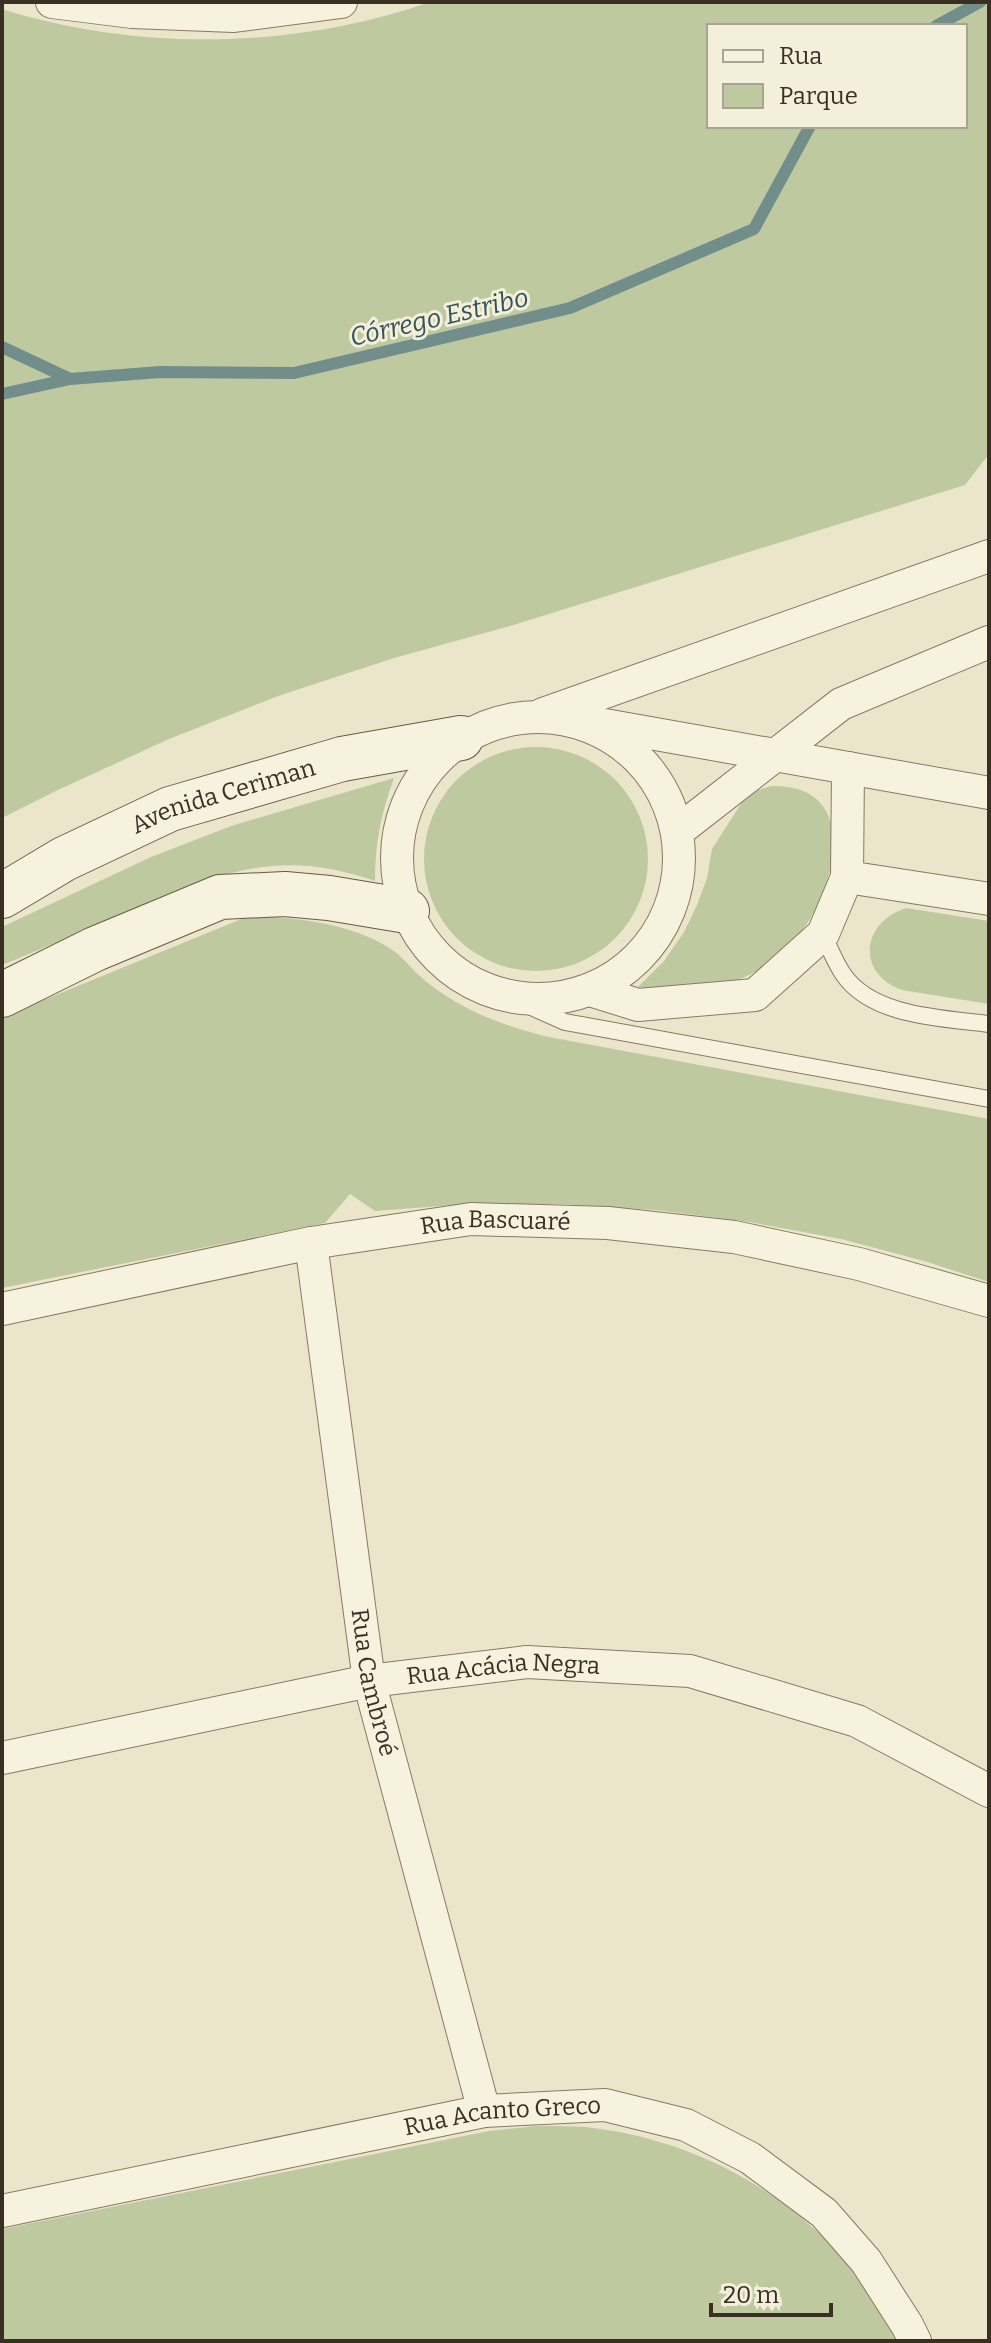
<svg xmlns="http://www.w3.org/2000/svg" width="991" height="2343" font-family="Bitter,serif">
  <rect width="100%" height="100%" fill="#ebe6cb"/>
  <path fill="#bec9a0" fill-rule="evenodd" d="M430,2h559v452l-24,31 -455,141 -116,32 -113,37 -112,44 -109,50 -58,29v-809c136,43 294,40 428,-7zM709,26h256v100h-256z
    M424 859a112 112 0 1 1 224 0a112 112 0 1 1-224 0Z
    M394,778c-13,35 -19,66 -19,103 -58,-20 -102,-21 -161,-3l-212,87v-38l149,-70 83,-32z
    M771,786c83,-2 69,83 39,133 -15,24 -38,45 -63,57 -33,16 -73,16 -109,11l26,-26 20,-29 13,-27 10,-27 5,-29 32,-50 12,-8z
    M906,908l83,13v83l-87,-14c-46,-17 -41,-67 4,-82z
    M272,917c38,2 92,11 123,35 10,7 17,18 27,26 36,31 81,48 127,59l440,82v163l-65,-21 -83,-22 -92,-17 -93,-12 -94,-6h-94l-93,7 -25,-17 -25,29 -323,65v-271l242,-99z
    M537,2126c16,0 32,0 48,1 108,11 209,66 276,152 14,19 26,42 38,62h-897v-112l487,-98z"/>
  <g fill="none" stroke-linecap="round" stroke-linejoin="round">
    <path stroke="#728e8b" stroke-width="12" d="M936,26l44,-24
      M2,347l68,32
      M2,394l68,-15 90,-7 134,1 276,-65 184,-79 56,-103"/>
    <defs>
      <path id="lane" d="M823,934c6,13 12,28 20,40 29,43 100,44 146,50
        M509,997l56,25 424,77"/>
      <g id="street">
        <path d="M52,2l80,10 102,4 107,-14"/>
        <path d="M543,714l446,-158"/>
        <circle cx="538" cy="858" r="141"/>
        <path d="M599,724l390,69"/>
        <path d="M678,831l163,-127 148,-62"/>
        <path d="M847,877l142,22"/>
        <path d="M590,990l48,15 117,-10 68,-61 24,-57 1,-109"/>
        <path id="s1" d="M311,1243l58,438 115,430"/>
        <path id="s2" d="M2,1309l309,-66 160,-24 137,4 126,14 125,27 130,37"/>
        <path id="s3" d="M2,1758l367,-77 158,-19 163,9 167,50 132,70"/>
        <path id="s4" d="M2,2211l482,-100 121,-6 81,20 64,33 74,55 42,48 41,64 8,16"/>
      </g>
      <g id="secondary">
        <path id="s5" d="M2,896l62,-37 106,-50 172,-50 119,-21"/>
        <path d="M2,995l93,-46 125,-52 65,-3 44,4 78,13"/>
      </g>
    </defs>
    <use href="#lane" stroke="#877a61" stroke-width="18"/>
    <use href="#street" stroke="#877a61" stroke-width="34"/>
    <use href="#secondary" stroke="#695b44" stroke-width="46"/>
    <use href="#lane" stroke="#f6f2de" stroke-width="16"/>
    <use href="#street" stroke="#f6f2de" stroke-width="32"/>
    <use href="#secondary" stroke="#f6f2de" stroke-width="44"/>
  </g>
  <g text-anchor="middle" stroke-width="6" stroke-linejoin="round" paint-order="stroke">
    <g font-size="24" fill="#393023" stroke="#f3efda">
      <text dy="8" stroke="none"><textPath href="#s5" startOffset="244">Avenida Ceriman</textPath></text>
      <text dy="8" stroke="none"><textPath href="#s2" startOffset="502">Rua Bascuaré</textPath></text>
      <text dy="8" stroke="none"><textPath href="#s3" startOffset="510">Rua Acácia Negra</textPath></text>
      <text dy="8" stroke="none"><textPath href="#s1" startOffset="444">Rua Cambroé</textPath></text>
      <text dy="8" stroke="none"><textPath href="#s4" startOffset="510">Rua Acanto Greco</textPath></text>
    </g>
    <g font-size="26" font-style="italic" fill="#345457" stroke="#f3efda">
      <text transform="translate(439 317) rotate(-13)" y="9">Córrego Estribo</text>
    </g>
  </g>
  <rect width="991" height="2343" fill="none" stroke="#393023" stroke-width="8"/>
  <rect x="707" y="24" width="260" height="104" fill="#f3efda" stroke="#a9a391" stroke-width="2"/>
  <rect x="723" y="50" width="40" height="12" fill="#f6f2de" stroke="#a9a391" stroke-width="2"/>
  <text x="779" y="64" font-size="24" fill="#393023">Rua</text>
  <rect x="723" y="84" width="40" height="24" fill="#bec9a0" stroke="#a9a391" stroke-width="2"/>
  <text x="779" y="104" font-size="24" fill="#393023">Parque</text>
  <path d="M711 2303v12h120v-12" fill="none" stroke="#393023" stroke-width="4"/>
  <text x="723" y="2303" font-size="24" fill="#393023" stroke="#f3efda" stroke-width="6" paint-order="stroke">20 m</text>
</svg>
